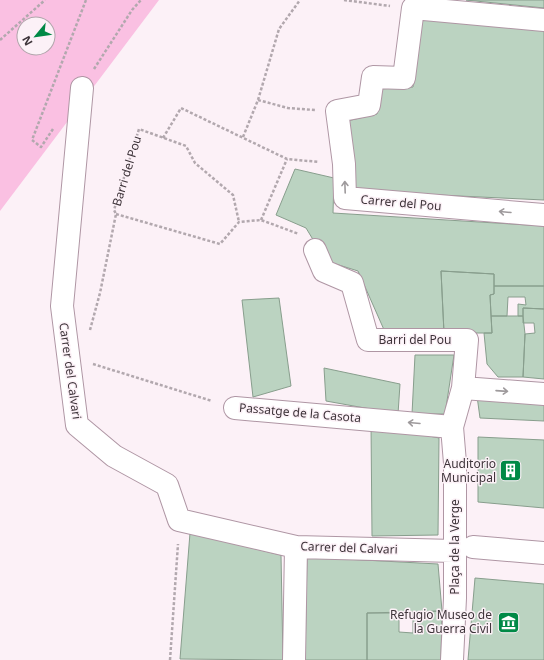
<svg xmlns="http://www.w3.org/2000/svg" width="544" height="660" font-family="'Noto Sans',sans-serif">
  <rect width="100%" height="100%" fill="#fcf1f7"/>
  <path fill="#fac0e2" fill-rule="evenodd" d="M0,0h159l-159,211zM24,24h24v24h-24z"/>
  <path fill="#bbd3c1" stroke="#889e8d" d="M466,0h78v8z
    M420,16l124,11v173l-191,-9 -6,-70 30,-7 2,-25 34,-2z
    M295,169l39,9 -1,35 211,13v60h-50v-12l-53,-3 3,62 -59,-1 -27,-61 -32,-10 -20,-33 -30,-13z
    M441,271l53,3v20l-4,1 2,38h-48z
    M494,286h50v23l-21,-1v8h-5v-12l8,1 -1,-8h-17l-1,19h-16l-1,-21 4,-1z
    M279,298l12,88 -38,11 -11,-97z
    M523,308l21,1v70l-21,-2 2,-43 10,-1 -1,-10h-11z
    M491,316h32l2,18 -2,43h-25l-11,-13 -3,-31h8z
    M415,355h39l-9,59h-33z
    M324,368l76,16 -2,30 -72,-13z
    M477,396l67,6v19l-64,-3z
    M371,424l68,14 -1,97 -66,1z
    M478,437l66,3v68l-66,-6z
    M190,533l91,22 2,105 -103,-1z
    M307,557l131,7 4,47 -75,2v47h-62z
    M475,578l69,6v76h-76z
    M442,611l-1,49h-74v-47h32v19l14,1v-21z"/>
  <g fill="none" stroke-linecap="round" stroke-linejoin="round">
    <defs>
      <path id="minor" d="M544,20l-131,-12 -9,70 -31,-1 -4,28 -32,6 7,53 1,34 199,17
        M82,88l-20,218 15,119 37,31 53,29 12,35 117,27 158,4
        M315,250l9,21 28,12 16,57h99l-4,48 -11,39 3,36v135l-3,62
        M463,388l81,6
        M235,408l217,19
        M473,547l71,6
        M294,660l2,-113"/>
    </defs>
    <use href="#minor" stroke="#af96a4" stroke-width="24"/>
    <path stroke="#b2a8ae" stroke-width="2.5" stroke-dasharray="3 2" stroke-linecap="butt" d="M344,0l46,6
      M0,40l45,-40
      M94,69l38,-59 9,-10
      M258,100l30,8 27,2
      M53,129l-12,18 -9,-7 54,-140
      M243,137l15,-37 21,-71 21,-29
      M163,138l18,-30 106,51 32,3
      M116,214l104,30 19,-22 22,-2 38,14
      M261,220l26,-61
      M90,330l10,-37 16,-79 -2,-4 25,-81 47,17 9,17 38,32 6,27
      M93,364l119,37
      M170,660l8,-116"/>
    <use href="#minor" stroke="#fff" stroke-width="22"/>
  </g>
  <defs><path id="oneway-shaft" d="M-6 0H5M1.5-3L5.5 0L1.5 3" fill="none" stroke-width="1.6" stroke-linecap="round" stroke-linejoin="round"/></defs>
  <g stroke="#9e9a9c">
    <use href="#oneway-shaft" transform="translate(345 187) rotate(-92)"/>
    <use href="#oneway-shaft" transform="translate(505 212) rotate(-175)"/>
    <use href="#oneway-shaft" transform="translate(502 391) rotate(4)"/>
    <use href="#oneway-shaft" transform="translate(414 423) rotate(-175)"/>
  </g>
  <defs>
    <symbol id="building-square" viewBox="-11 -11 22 22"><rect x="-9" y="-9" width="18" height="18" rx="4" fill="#008946" stroke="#fcf1f7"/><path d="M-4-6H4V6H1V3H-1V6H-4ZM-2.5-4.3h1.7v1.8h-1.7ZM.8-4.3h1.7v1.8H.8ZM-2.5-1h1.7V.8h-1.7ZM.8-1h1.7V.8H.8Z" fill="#fff"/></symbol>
    <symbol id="museum-square" viewBox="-11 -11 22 22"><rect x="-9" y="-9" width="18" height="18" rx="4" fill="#008946" stroke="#fcf1f7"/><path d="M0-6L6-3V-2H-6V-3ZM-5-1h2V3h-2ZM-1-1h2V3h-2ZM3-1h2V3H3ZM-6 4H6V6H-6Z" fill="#fff"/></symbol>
  </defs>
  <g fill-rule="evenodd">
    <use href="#building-square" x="498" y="458" width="25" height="25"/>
    <use href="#museum-square" x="496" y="610" width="25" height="25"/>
  </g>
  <g text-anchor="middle" stroke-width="3" stroke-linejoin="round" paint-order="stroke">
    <g font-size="12" fill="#3e343a" stroke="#fcf1f7">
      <text transform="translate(127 171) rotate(-73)" y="4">Barri del Pou</text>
      <text transform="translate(401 203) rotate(5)" y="4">Carrer del Pou</text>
      <text x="415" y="344">Barri del Pou</text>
      <text transform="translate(70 371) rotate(82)" y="4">Carrer del Calvari</text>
      <text transform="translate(300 413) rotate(5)" y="4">Passatge de la Casota</text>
      <text transform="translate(455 547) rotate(-90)" y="4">Plaça de la Verge</text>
      <text transform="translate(349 548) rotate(2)" y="4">Carrer del Calvari</text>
    </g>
    <g font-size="12" fill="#3e343a" stroke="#fcf1f7" text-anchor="end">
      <text x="496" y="468">Auditorio<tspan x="496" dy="14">Municipal</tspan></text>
      <text x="492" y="619">Refugio Museo de<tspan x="492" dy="14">la Guerra Civil</tspan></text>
    </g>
  </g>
  <g transform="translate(36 36) rotate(241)"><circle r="19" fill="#fcf1f7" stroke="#b0a5ab"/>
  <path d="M0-3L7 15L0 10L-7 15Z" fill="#008946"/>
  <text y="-6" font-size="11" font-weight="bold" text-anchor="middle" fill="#3e343a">N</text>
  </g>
</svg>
